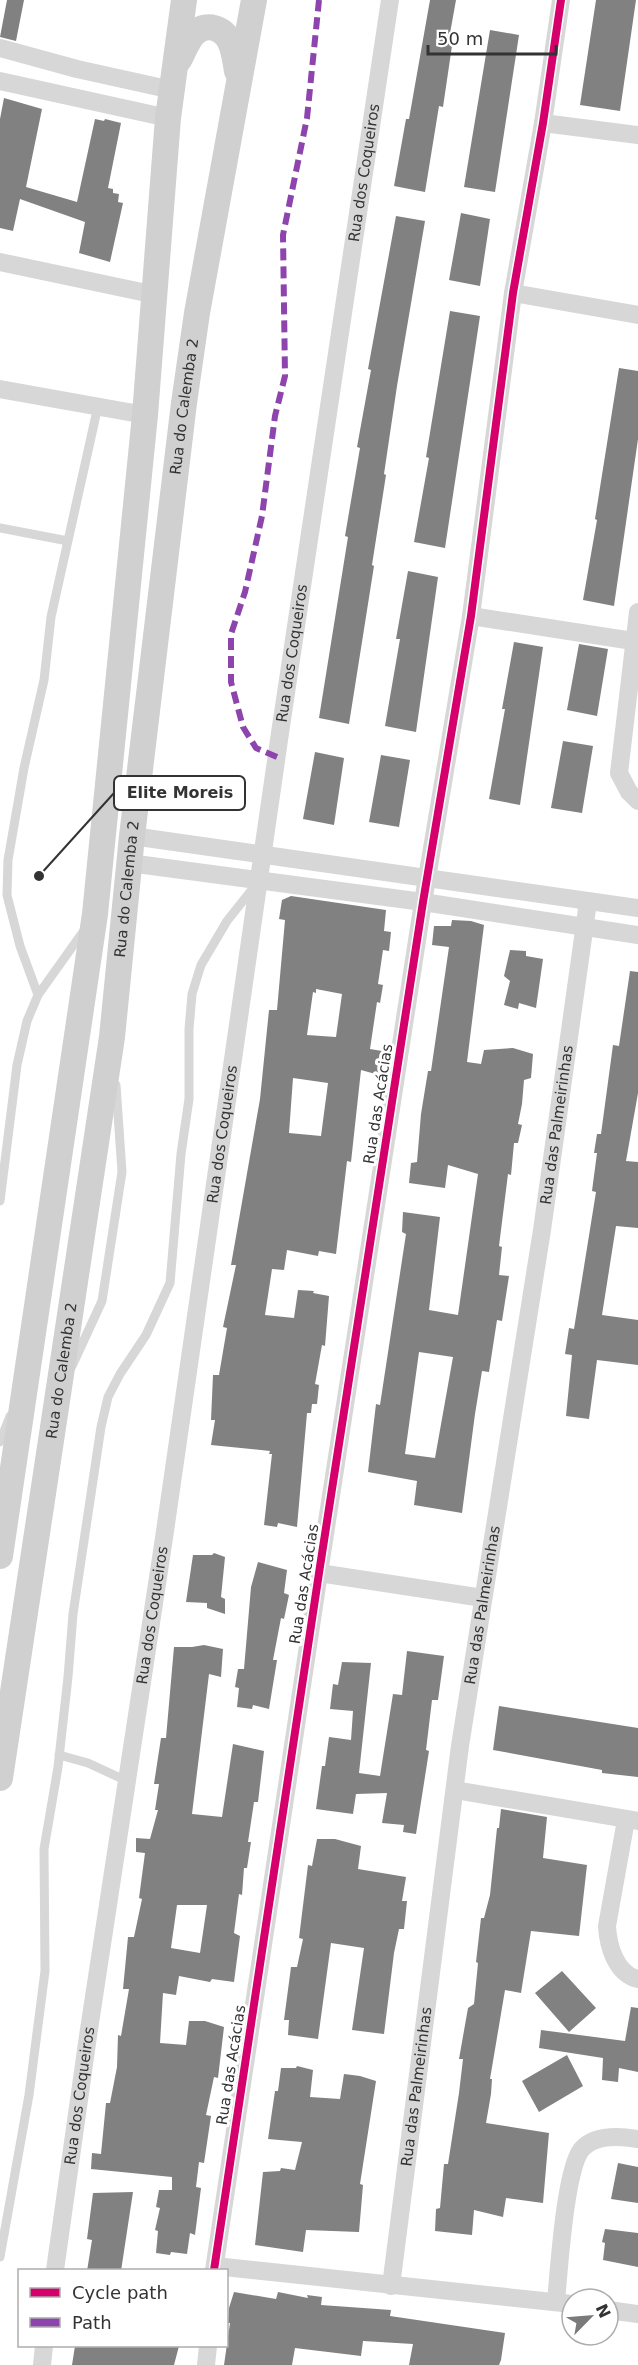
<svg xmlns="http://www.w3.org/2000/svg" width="638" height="2365" font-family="'DejaVu Sans',sans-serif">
  <rect width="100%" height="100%" fill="#fff"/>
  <path fill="#818181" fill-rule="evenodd" d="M7,0h17l-8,41 -16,-4z
    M430,0h26l-7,39h4l-10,68 -4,-1 -14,86 -31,-6 12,-67h3z
    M596,0h40l-16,111 -40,-6z
    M490,30l29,5 -24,157 -31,-5z
    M4,98l38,11 -16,78 51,15 18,-83 9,2 1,-2 16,4 -13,65 5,1v4l6,1 -1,8 5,1 -13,59 -31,-9 6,-31 -65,-23 -7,32 -13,-3v-109z
    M461,213l29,6 -10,67 -31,-6z
    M396,216l29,5 -28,165 -13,88 2,1 -14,90 2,1 -25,158 -30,-6 29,-181 -3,-1 15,-88 -3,-1 14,-77 -3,-1z
    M450,311l30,5 -35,232 -31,-6 15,-84 -3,-1z
    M619,368l19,3v68l-24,167 -31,-6 14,-80 -2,-1z
    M408,571l30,6 -22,155 -31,-6 15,-87h-4z
    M514,642l29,5 -23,158 -31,-6 16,-90h-3z
    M579,644l29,5 -11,67 -30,-6z
    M563,741l30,5 -11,67 -31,-5z
    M315,752l29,6 -10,67 -31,-6z
    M381,755l29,5 -11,67 -30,-5z
    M291,896l95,14 -2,21 7,1 -2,19 -6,-1 -5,34 5,1 -3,18 -3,-1 -7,47 12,2 -3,24 -18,-5 -10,92 -4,-1 -11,93 -17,-3 -1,5 -31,-6 -3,20 -12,-1 -7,46 29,3 4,-28 16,1 -1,2 16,3 -4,50 -3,-1 -7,39 4,1 -2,19h-5l-1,9h-4l-10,114 -19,-4 -1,4 -13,-2 8,-71h-3l1,-3 -59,-6 4,-25h-4l2,-45h6l8,-47 -4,-1 13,-62h-5l29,-166 9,-89h8l8,-90 -6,-1 3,-19zM316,989l26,5 -6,43 -29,-2 6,-43 3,1zM293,1078l35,5 -7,53 -32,-3z
    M452,920l19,1 13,4 -17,137 14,2 3,-14 29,-2 20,6 -2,24 -7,2 -2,24 -4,20 4,1 -4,18h-4l-3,32 -3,-1 -9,72 3,1 -3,28 10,1 -7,45 -5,-1 -8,52 -7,-1 -7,43 -13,99 -48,-8 3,-24 -49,-9 8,-68 4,1 26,-171 -4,-2 1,-20 37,5 -11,93 29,5 20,-141 -30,-9 -3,23 -36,-5 2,-20 6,-1 4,-48 7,-43h3l18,-124 -17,-2 2,-19h17zM419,1352l34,5 -18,101 -30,-4z
    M510,950l16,1v5l17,3 -7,49 -17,-5 -1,6 -14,-4 6,-24 -6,-5z
    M630,971l8,1v121l-12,68 12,1v66l-22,-2 -14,89 36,5v45l-41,-5 -8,59 -23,-3 6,-61 -7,-1 4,-26 5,1 22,-137 -4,-1 5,-38h-3l3,-19h4l12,-89 6,1z
    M214,1553l11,4 -4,40 4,2v15l-18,-6v-5l-21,-1 7,-47h19z
    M258,1562l29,8 -3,23 5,2 -5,24 -3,-1 -8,42h4l-8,49 -16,-4 -1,4 -15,-2 2,-19 -4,-1 3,-18h6l7,-82z
    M204,1645l19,4 -2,28 -12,-3 -17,140 30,3 11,-73 31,7 -6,51h-4l-6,40h3l-4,26h-3l-2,27 -3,-1 -5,39 6,3 -6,46 -22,-3 -2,3 -31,-6 -3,19 -13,-2 -3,50 26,2 3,-24h16l19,6 -6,51 -4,-1 -8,38 5,1 -7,47 -5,-1 -3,25 5,1 -6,47 -5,-2 -3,21 -16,-2 -1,3 -14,-2 2,-22 -3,-1 5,-22 -4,-1 3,-17h13v-13l-81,-8 1,-16 9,1 5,-51h4l7,-36 1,-32 3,1 8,-47h-6l5,-52h6l8,-38 -3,-1 6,-45 -9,-1v-14l14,1 8,-29h-3l4,-26h-5l7,-46h5l8,-91h18zM177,1905h30l-7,48 -29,-5z
    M407,1651l37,5 -6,44h-6l-6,50 3,1 -13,83 -13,-2 1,-7 -22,-2 5,-30 -31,1 -3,20 -37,-5 6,-43h3l4,-29 22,3 2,-29 -23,-2 3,-25 5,1 4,-23 29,1 -12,110 21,3 13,-82 9,1z
    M499,1706l139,22v49l-36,-4v-3l-109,-20z
    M501,1809l46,8 -4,41 44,7 -8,71 -48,-5 -10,62 -16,-3 -15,89h2l-1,15 -5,29 63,10 -6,70 -37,-5 -3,19 -29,-7 -2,25 -37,-4 1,-22 4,-1 4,-44h4l11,-71 4,-34h-4l9,-51 6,-4 4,-41 -2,-1 5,-44h3l6,-23 7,-67h2z
    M317,1839h18l26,7 -3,23 48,8 -4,24h5l-3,28h-5l-5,24 -10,81 -32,-4 12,-82 -33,-5 -13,96 -30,-4 1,-15h-5l7,-53h6l6,-28 -4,-1 9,-73 4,1z
    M562,1971l34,37 -27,24 -34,-39z
    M631,2007l7,1v64l-19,-4 -1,14 -16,-2 1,-22 -64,-10 2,-18 84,11z
    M567,2055l16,31 -44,26 -17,-31z
    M297,2066l16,4 -3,27 30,2 4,-25 16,2 16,5 -16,103 3,1 -4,47 -53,-2 -3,22 -48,-7 8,-73 17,-1 1,-3 14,2 7,-28 -34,-3 7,-48h3l3,-23h15z
    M618,2163l20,4v36l-27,-4z
    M133,2192l-12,79h-34l5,-31 -5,-1 6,-46z
    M605,2229l33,4v34l-35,-7 2,-17 -3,-1z
    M234,2292l42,7 2,-7 30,6 -1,-3 15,2 -1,8 70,5 -1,6 115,17 -4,27 -2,5h-90l4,-21 -50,-3 -2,15 -66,-8 -3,17h-68l6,-42h-2l1,-15z
    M75,2346h104l-5,19h-102z"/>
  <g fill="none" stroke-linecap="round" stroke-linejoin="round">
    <path stroke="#d7d7d7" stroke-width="9" d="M0,528l68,13
      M38,995l-18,-49 -13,-51 1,-35 16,-92 20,-88 7,-63 47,-211
      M0,1201l17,-136 10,-44 11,-26 47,-66
      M72,1366l30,-65 20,-129 -6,-87
      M0,1442l10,-26
      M59,1755l29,8 39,18
      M0,2257l29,-162 16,-124 -1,-122 14,-82 10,-90 5,-63 28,-187 7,-30 12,-23 26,-39 24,-52 11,-129 8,-55v-70l3,-35 9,-29 26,-44 27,-34"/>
    <g stroke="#d7d7d7" stroke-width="18">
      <path d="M0,48l77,21 95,21"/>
      <path d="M0,81l168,37"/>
      <path d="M543,123l95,12"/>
      <path d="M0,262l156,33"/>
      <path d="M513,293l125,22"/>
      <path d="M0,389l145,26"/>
      <path d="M638,612l-19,161 10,19 9,9"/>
      <path d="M471,616l162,25"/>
      <path d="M132,836l506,72"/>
      <path d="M129,863l294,39 215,33"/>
      <path d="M319,1573l164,25"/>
      <path d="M455,1790l183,31"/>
      <path d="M626,1820l-19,106c1,20 9,48 31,53"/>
      <path d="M215,2266l357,38"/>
      <path id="s1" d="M55,2270l33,-234 76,-498 116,-805 110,-733"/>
      <path d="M214,2270l105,-697 104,-671 48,-286 42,-323 30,-170 18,-123"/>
      <path id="s2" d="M391,2286l69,-540 82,-516 46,-328"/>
      <path d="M556,2301c3,-31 9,-129 25,-151 13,-16 39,-14 57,-11"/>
      <path d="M608,2310l30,4"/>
      <path d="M42,2365l2,-19"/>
      <path d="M206,2365l2,-19"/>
    </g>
    <g stroke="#d0d0d0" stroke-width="26">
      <path d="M179,60c5,-9 9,-22 17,-28 5,-4 12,-6 18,-4 19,5 20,27 23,43"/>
      <path d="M0,1556l95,-642 50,-499 23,-297 16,-118"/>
      <path id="s3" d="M0,1778l112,-741 20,-201 52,-433 13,-90 57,-313"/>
    </g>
    <path stroke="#8e44ad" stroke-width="6" stroke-dasharray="12 6" stroke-linecap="butt" d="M277,757l-21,-9 -13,-21 -12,-45v-48l14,-42 17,-76 13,-100 10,-40 -2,-141 24,-117 12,-118"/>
    <defs>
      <path id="cycleway" d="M214,2270l105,-697 104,-671 48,-286 42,-323 30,-170 18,-123"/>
    </defs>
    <use href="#cycleway" stroke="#fff" stroke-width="11"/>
    <use href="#cycleway" stroke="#d6006c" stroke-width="8"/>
  </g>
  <g text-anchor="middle" stroke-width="6" stroke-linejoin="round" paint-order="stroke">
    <g font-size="15" fill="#333" stroke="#fff">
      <text dy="5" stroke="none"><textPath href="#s1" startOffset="2120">Rua dos Coqueiros</textPath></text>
      <text dy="5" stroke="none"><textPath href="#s3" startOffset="1384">Rua do Calemba 2</textPath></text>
      <text dy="5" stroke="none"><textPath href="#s1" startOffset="1634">Rua dos Coqueiros</textPath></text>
      <text dy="5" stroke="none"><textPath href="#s3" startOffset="898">Rua do Calemba 2</textPath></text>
      <text transform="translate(378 1104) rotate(-81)" y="5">Rua das Acácias</text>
      <text dy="5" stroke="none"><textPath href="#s2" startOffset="1173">Rua das Palmeirinhas</textPath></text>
      <text dy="5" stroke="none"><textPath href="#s1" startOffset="1148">Rua dos Coqueiros</textPath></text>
      <text dy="5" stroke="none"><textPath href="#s3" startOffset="412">Rua do Calemba 2</textPath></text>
      <text transform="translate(304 1584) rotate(-81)" y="5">Rua das Acácias</text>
      <text dy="5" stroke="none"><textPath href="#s2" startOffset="687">Rua das Palmeirinhas</textPath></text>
      <text dy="5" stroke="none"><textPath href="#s1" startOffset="662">Rua dos Coqueiros</textPath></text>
      <text transform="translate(231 2065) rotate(-81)" y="5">Rua das Acácias</text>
      <text dy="5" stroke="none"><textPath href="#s2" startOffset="201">Rua das Palmeirinhas</textPath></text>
      <text dy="5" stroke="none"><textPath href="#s1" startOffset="176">Rua dos Coqueiros</textPath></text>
    </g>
  </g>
  <path fill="none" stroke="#333" stroke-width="2" d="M39 876L114 793"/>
  <circle fill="#333" stroke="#fff" stroke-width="2" cx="39" cy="876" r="6"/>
  <rect fill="#fff" stroke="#333" stroke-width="2" x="114" y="776" width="131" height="34" rx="6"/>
  <g font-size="16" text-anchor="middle" font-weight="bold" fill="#333">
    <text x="180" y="798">Elite Moreis</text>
  </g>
  <rect x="18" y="2269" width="210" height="78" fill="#ffffff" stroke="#adadad" stroke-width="1.5"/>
  <rect x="30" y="2288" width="30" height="9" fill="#d6006c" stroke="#adadad" stroke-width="1.5"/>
  <text x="72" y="2299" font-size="18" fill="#333333">Cycle path</text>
  <rect x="30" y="2318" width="30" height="9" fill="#8e44ad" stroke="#adadad" stroke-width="1.5"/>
  <text x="72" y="2329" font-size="18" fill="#333333">Path</text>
  <g transform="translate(590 2317) rotate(65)"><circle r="28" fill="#ffffff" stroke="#adadad" stroke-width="1.5"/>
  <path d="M0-4.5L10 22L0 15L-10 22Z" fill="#7a7a7a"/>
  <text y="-9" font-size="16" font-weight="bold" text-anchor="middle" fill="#333333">N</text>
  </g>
  <path d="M428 45v9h128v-9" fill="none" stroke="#333333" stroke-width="3"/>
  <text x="437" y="45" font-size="18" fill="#333333" stroke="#ffffff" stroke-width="4.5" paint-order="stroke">50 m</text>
</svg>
